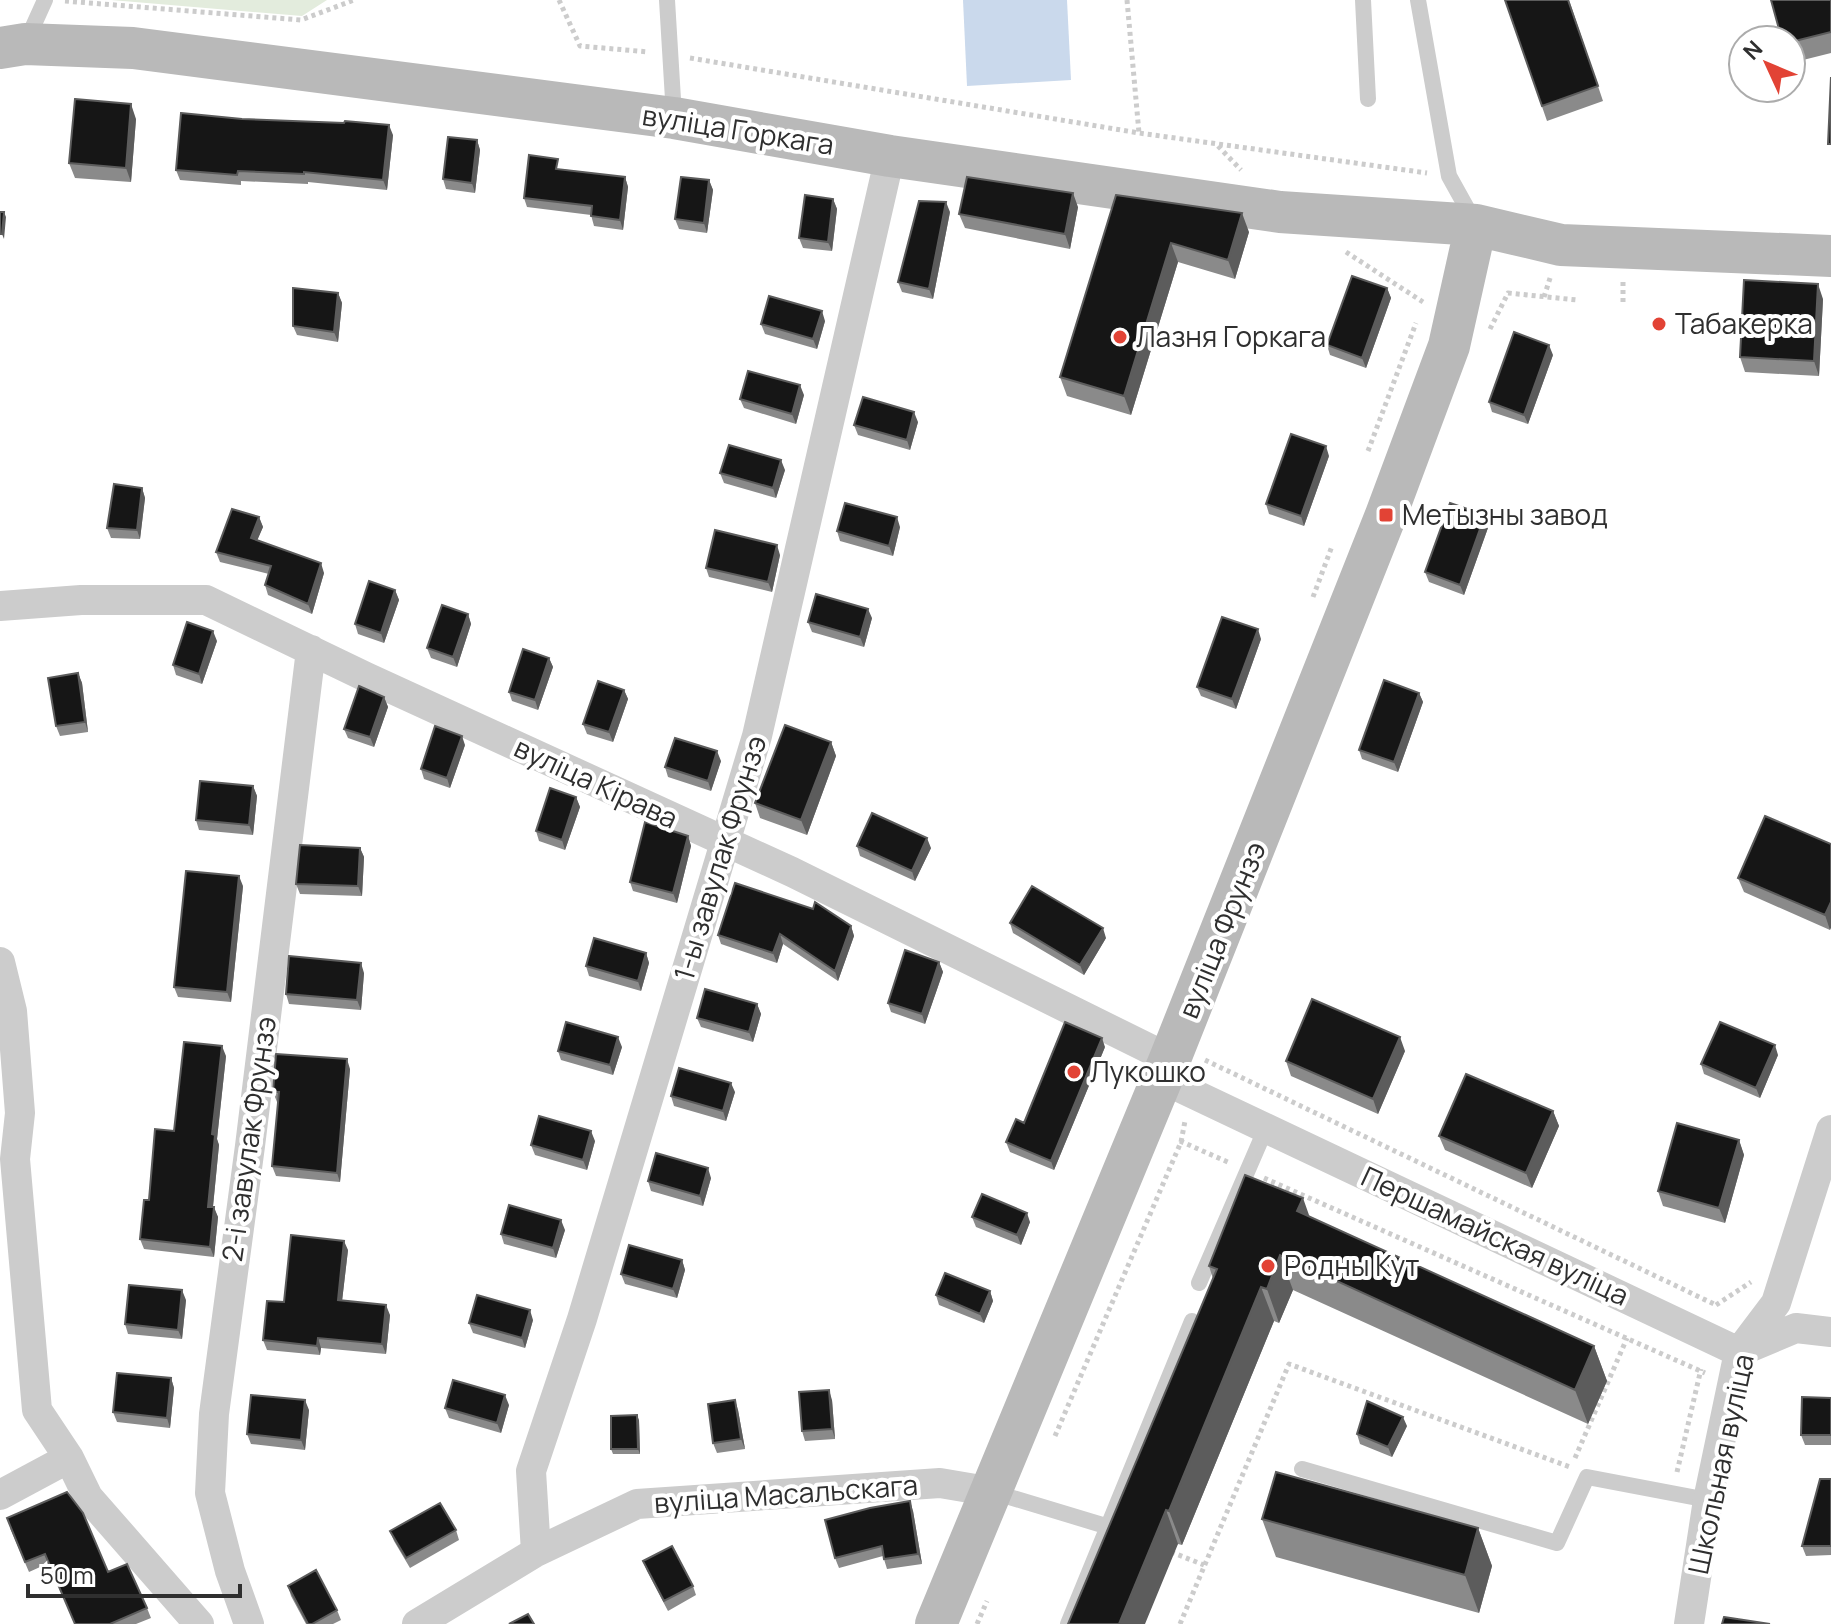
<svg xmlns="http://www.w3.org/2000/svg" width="1831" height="1624" font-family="Manrope,sans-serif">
  <rect width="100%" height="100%" fill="#fff"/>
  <path fill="#e3ecdd" d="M111,0h216l-25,16z"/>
  <path fill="#cad9ec" d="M963,0h104l4,80 -104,6z"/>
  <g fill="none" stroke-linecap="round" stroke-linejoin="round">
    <path stroke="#ccc" stroke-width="5" stroke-dasharray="4 4" stroke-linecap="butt" d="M559,0l21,46 69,6
      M1127,0l12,133
      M65,1l236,19 53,-20
      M690,58l449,75 288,40
      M1218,146l23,24
      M1346,252l77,50
      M1623,282v21
      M1544,297l7,-22
      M1490,329l18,-36 69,7
      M1368,451l48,-128
      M1313,597l19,-51
      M1205,1060l511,245
      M1180,1141l50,22
      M1264,1178l441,195
      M1716,1305l35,-23
      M1055,1436l126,-294 4,-21
      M1575,1458l52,-120
      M1677,1472l24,-103
      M1171,1552l33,13
      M977,1624l10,-23
      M1180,1624l109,-260 281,103"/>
    <path stroke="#ccc" stroke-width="16" d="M667,0l7,116
      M1363,0l5,99
      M1418,0l31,176 25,45
      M26,42l19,-42
      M1199,1283l67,-155
      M1302,1469l255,74 30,-66 121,23
      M993,1492l116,35
      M1068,1624l124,-303"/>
    <path stroke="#ccc" stroke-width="30" d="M0,606l81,-6h125l160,77 426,195 378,187
      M0,962l12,49 8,102 -5,46 22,251 32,48 19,39 111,127
      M1162,1079l577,273 57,-24 35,4
      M0,1495l69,-37
      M536,1552l-5,-81 51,-152 175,-583 133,-580
      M249,1624l-19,-53 -20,-78 4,-79 36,-268 61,-496
      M417,1624l119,-72 101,-48 303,-21 53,9
      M1689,1624l19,-124 31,-148 37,-49 55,-173"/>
    <path stroke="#b9b9b9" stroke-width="42" d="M0,48l25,-4 108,4 541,70 216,38 390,56 196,13 85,20 270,11
      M936,1624l234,-565 216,-544 63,-169 27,-121"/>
  </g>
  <path fill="#8a8a8a" d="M1505,0h64l34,101 -56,20z
    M1831,0v53l-40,10v-23z
    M136,119l-5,63 -56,-4 -6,-15z
    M242,119l151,16 -6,55 -79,-8v2l-67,-3v4l-61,-5 -4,-10z
    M477,140l3,10 -5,43 -29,-4 -3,-10z
    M561,169l64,8 3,10 -5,43 -29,-4 -3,-11 -64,-8 -3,-9z
    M709,180l4,10 -6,43 -28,-4 -4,-10z
    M1116,195l133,37 -14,47 -57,-17 -47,153 -64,-19 -7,-19z
    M833,199l4,10 -5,42 -29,-3 -4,-10z
    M1078,207l-8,42 -105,-21 -6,-14z
    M950,212l-17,87 -31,-7 -4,-10z
    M1387,288l4,10 -25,70 -36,-13 -3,-10z
    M338,293l4,10 -4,39 -41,-7 -4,-9z
    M1823,299l-4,77 -74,-4 -5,-15z
    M825,321l-8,28 -52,-15 -4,-10z
    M1553,355l-25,69 -36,-12 -3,-10z
    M804,395l-8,29 -52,-16 -4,-9z
    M918,422l-8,28 -52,-15 -4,-10z
    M1329,456l-25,70 -35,-12 -3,-10z
    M785,470l-9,28 -52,-15 -4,-10z
    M142,488l3,10 -5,41 -29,-1 -4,-10z
    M1485,515l4,10 -25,70 -35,-13 -4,-10z
    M259,517l4,10 -6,13 67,33 -12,41 -44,-19 -3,-10 4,-11 -49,-12 -4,-10z
    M900,527l-7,29 -53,-15 -3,-10z
    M780,555l-8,37 -63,-15 -3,-9z
    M395,590l4,10 -15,43 -26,-9 -3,-10z
    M468,614l3,10 -14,43 -26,-9 -4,-10z
    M872,618l-8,29 -52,-15 -4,-10z
    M1261,639l-25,70 -35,-13 -4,-9z
    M217,641l-15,43 -26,-9 -3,-10z
    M549,658l4,9 -15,43 -26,-9 -3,-9z
    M78,673l4,10 6,49 -28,4 -4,-10z
    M624,690l4,9 -15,43 -26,-8 -4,-10z
    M1419,693l4,9 -25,70 -36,-13 -3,-9z
    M384,697l4,10 -14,40 -26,-9 -4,-9z
    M831,742l5,14 -29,79 -47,-17 -5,-15z
    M465,745l-15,43 -26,-9 -3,-10z
    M721,761l-10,30 -43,-14 -3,-10z
    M253,786l4,10 -4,39 -54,-5 -3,-10z
    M576,797l4,10 -15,43 -26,-9 -3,-10z
    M688,836l3,10 -14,57 -44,-12 -3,-9z
    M1831,844l-1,86 -86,-38 -6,-14z
    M857,846l74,2 -16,33 -55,-25z
    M360,848l4,9 -2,39 -62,-2 -4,-10z
    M243,886l-12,116 -53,-5 -4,-10z
    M1010,923l96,15 -22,37 -71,-42z
    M851,926l3,10 -16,45 -55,-37 -6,19 -56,-19 -3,-9z
    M646,953l3,10 -8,28 -52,-15 -3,-10z
    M939,962l4,10 -18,52 -34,-12 -3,-9z
    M364,973l-3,37 -72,-6 -3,-10z
    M757,1004l4,10 -8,28 -52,-15 -4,-9z
    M622,1047l-9,28 -52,-15 -3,-9z
    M1105,1047l-51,123 -44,-18 -4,-10 18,-19z
    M1405,1051l-27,63 -87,-38 -5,-15z
    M1778,1055l-18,43 -56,-24 -3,-10z
    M226,1056l-9,83 2,6 -6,62 5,10 -4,40 -70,-8 -4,-10 34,-108z
    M350,1069l-10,113 -64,-6 -4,-10 6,-64h-1l-4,-10z
    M735,1092l-9,29 -52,-15 -3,-10z
    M1553,1111l6,15 -27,62 -87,-38 -6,-14z
    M1739,1140l5,15 -19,68 -62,-17 -5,-15z
    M595,1141l-8,29 -52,-15 -4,-10z
    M711,1178l-8,28 -52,-15 -3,-10z
    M972,1217l58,5 -9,23 -45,-18z
    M1309,1217l285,129 13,35 -19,43 -295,-134 -14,33 -5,-2 -92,224 -4,-1 -110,80 145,-345 -4,-13z
    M565,1230l-9,28 -52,-14 -3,-10z
    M348,1250l-6,51 48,14 -4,39 -65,-6 -1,7 -53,-5 -4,-10 21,-38z
    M682,1260l3,10 -8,28 -52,-14 -4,-10z
    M990,1291l3,10 -9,22 -45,-18 -3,-10z
    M186,1300l-4,39 -54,-5 -3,-10z
    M533,1320l-8,28 -52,-15 -4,-10z
    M171,1378l3,10 -4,40 -53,-6 -4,-10z
    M1831,1398v47h-26l-4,-10z
    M832,1400l3,39 -30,2 -3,-10z
    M509,1405l-8,28 -52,-15 -4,-10z
    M309,1410l-4,40 -54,-6 -4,-10z
    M738,1410l7,39 -28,4 -4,-10z
    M639,1420l1,34h-27l-2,-5z
    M1407,1426l-15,31 -32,-13 -3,-10z
    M1831,1479v76l-25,1 -4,-10z
    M913,1511l9,53 -35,5 -4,-13 -44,12 -4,-10z
    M1262,1519l216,9 14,38 -13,47 -203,-56z
    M10,1528l98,44 39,36 4,10 -15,6h-61l-26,-61 -20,9z
    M456,1530l3,10 -49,28 -16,-27 -4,-10z
    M643,1561l50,25 3,9 -28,16 -21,-40z
    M288,1586l49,24 4,10 -8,4h-27l-15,-28z"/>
  <path fill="#5c5c5c" d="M131,104l5,15 -5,63 -5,-14z
    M389,125l4,10 -6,55 -4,-10z
    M477,140l3,10 -5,43 -3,-10z
    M625,177l3,10 -5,43 -3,-10z
    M709,180l4,10 -6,43 -3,-10z
    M1073,193l5,14 -8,42 -5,-15z
    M833,199l4,10 -5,42 -4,-9z
    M946,202l4,10 -17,87 -4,-10z
    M4,212l2,5 -2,22 -2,-5z
    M1242,213l7,19 -14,47 -7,-19z
    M1171,243l7,19 -47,153 -7,-19z
    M1818,284l5,15 -4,77 -5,-15z
    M1387,288l4,10 -25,70 -4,-10z
    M338,293l4,10 -4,39 -4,-10z
    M822,311l3,10 -8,28 -4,-10z
    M1549,345l4,10 -25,69 -4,-9z
    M800,385l4,10 -8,29 -4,-10z
    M914,412l4,10 -8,28 -3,-10z
    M1326,446l3,10 -25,70 -3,-10z
    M781,460l4,10 -9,28 -3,-10z
    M142,488l3,10 -5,41 -3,-9z
    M1485,515l4,10 -25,70 -4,-10z
    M259,517l4,10 -9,21 -3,-10z
    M897,517l3,10 -7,29 -4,-10z
    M777,545l3,10 -8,37 -4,-10z
    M321,563l3,10 -12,41 -4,-10z
    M395,590l4,10 -15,43 -3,-10z
    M868,609l4,9 -8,29 -4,-10z
    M468,614l3,10 -14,43 -4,-10z
    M1258,629l3,10 -25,70 -4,-10z
    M213,631l4,10 -15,43 -3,-10z
    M549,658l4,9 -15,43 -3,-10z
    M78,673l4,10 6,49 -3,-10z
    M624,690l4,9 -15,43 -4,-10z
    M1419,693l4,9 -25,70 -4,-10z
    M384,697l4,10 -14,40 -4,-10z
    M462,736l3,9 -15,43 -3,-10z
    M831,742l5,14 -29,79 -6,-15z
    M717,751l4,10 -10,30 -3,-10z
    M253,786l4,10 -4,39 -4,-10z
    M576,797l4,10 -15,43 -3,-10z
    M688,836l3,10 -14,57 -4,-10z
    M927,838l4,10 -16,33 -3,-10z
    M360,848l4,9 -2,39 -4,-10z
    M239,876l4,10 -12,116 -4,-10z
    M1831,902v26l-1,2 -5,-15z
    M851,926l3,10 -16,45 -3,-10z
    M1103,928l3,10 -22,37 -4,-10z
    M780,934l3,10 -6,19 -4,-10z
    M646,953l3,10 -8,28 -3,-10z
    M939,962l4,10 -18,52 -3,-10z
    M361,963l3,10 -3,37 -4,-10z
    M757,1004l4,10 -8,28 -4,-10z
    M618,1037l4,10 -9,28 -3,-10z
    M1400,1037l5,14 -27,63 -5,-15z
    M1102,1038l3,9 -51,123 -3,-9z
    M1775,1045l3,10 -18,43 -4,-10z
    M222,1046l4,10 -9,83 2,6 -7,71 -4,-9 4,-73z
    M347,1059l3,10 -10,113 -3,-9z
    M731,1083l4,9 -9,29 -3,-10z
    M1553,1111l6,15 -27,62 -6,-15z
    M591,1131l4,10 -8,29 -4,-10z
    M1739,1140l5,15 -19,68 -6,-15z
    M708,1168l3,10 -8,28 -3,-10z
    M1303,1198l12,34 -18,-21z
    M214,1207l4,10 -4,40 -4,-10z
    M1027,1213l3,9 -9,23 -4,-10z
    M561,1220l4,10 -9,28 -3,-10z
    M344,1241l4,9 -7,60 -3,-10z
    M1280,1255l13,35 -14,33 -12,-34z
    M682,1260l3,10 -8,28 -4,-9z
    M1261,1287l13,34 -92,224 -13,-34z
    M182,1290l4,10 -4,39 -4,-9z
    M990,1291l3,10 -9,22 -4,-9z
    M386,1305l4,10 -4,39 -4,-10z
    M530,1310l3,10 -8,28 -3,-10z
    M318,1338l3,10 -1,7 -3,-9z
    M1594,1346l13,35 -19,43 -13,-34z
    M171,1378l3,10 -4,40 -3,-10z
    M829,1390l3,10 3,39 -3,-10z
    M505,1395l4,10 -8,28 -4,-10z
    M305,1400l4,10 -4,40 -4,-10z
    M735,1400l3,10 7,39 -4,-10z
    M637,1415l2,5 1,34 -2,-5z
    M1403,1417l4,9 -15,31 -4,-10z
    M910,1501l3,10 9,53 -4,-10z
    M1166,1510l12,34 -33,80h-26z
    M1478,1528l14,38 -13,47 -14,-38z"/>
  <path fill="#161616" stroke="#5c5c5c" stroke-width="2" d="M1505,0h63l30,86 -56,20z
    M1771,0h60v32l-40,10v-2h-9z
    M1831,77v67h-3z
    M75,99l56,5 -5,64 -57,-5z
    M181,113l61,6 102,4 1,-2 44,4 -6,55 -79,-8v2l-66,-3 -1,4 -61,-5z
    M448,137l29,3 -5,43 -29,-4z
    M529,155l29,4 -2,10 69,8 -5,43 -29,-4 1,-10 -68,-8z
    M681,177l28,3 -5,43 -29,-4z
    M967,177l106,16 -8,41 -106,-20z
    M805,195l28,4 -5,43 -29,-4z
    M1116,195l126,18 -14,47 -57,-17 -47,153 -64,-19z
    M919,201l27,1 -17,87 -31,-7z
    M0,212h4l-2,22h-2z
    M1352,276l35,12 -25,70 -35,-13z
    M1744,280l74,4 -4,77 -74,-4z
    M293,288l45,5 -4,39 -41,-6z
    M769,296l53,15 -9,28 -52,-15z
    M1514,332l35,13 -25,70 -35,-13z
    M748,371l52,14 -8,29 -52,-15z
    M863,397l51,15 -7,28 -53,-15z
    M1291,434l35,12 -25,70 -35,-12z
    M729,445l52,15 -8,28 -53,-15z
    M114,484l28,4 -5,42 -30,-2z
    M845,503l52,14 -8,29 -52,-15z
    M1450,503l35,12 -25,70 -35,-13z
    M232,509l27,8 -8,21 70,25 -13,41 -43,-19 6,-19 -55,-14z
    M715,530l62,15 -9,37 -62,-14z
    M369,581l26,9 -14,43 -26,-9z
    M816,594l52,15 -8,28 -52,-15z
    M442,605l26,9 -15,43 -26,-9z
    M1222,617l36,12 -26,70 -35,-12z
    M187,622l26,9 -14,43 -26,-9z
    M523,649l26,9 -14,42 -26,-8z
    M78,673l7,49 -29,4 -8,-48z
    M1384,680l35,13 -25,69 -35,-12z
    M598,681l26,9 -15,42 -26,-8z
    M359,686l25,11 -14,40 -26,-8z
    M785,725l46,17 -30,78 -46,-17z
    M435,726l27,10 -15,42 -26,-9z
    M675,738l42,13 -9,30 -43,-14z
    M200,781l53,5 -4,39 -53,-5z
    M550,788l26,9 -14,43 -26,-9z
    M872,813l55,25 -15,33 -55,-25z
    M1765,816l66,28v58l-6,13 -87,-37z
    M645,822l43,14 -15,57 -43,-11z
    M300,845l60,3 -2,38 -62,-2z
    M186,871l53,5 -12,116 -53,-5z
    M735,883l78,26 2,-7 36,24 -16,45 -55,-37 -7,19 -55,-18z
    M1032,886l71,42 -23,37 -70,-42z
    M594,938l52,15 -8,28 -52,-15z
    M905,950l34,12 -17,52 -34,-11z
    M289,956l72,7 -4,37 -71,-6z
    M705,989l52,15 -8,28 -52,-14z
    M1312,999l88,38 -27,62 -87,-38z
    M566,1022l52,15 -8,28 -52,-14z
    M1065,1022l37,16 -51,123 -45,-19 10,-23 8,4z
    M1720,1022l55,23 -19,43 -55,-24z
    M184,1042l38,4 -10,88 3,1 -7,72h6l-4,40 -70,-8 4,-39h5l6,-71 19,2z
    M276,1054l71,5 -10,114 -65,-7 7,-74h-6z
    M679,1068l52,15 -8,28 -52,-15z
    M1466,1074l87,37 -27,62 -87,-37z
    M539,1116l52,15 -8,29 -52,-15z
    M1677,1123l62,17 -20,68 -61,-17z
    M656,1153l52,15 -8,28 -52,-15z
    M1245,1175l58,23 -6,13 297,135 -19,44 -295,-135 -13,34 -6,-2 -92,224 -3,-1 -47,114h-51l149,-355 -8,-3z
    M982,1194l45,19 -10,22 -45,-18z
    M509,1205l52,15 -8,28 -52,-14z
    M291,1235l53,6 -6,59 48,5 -4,39 -64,-6 -1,8 -54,-6 4,-39 17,1z
    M629,1245l53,15 -9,29 -52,-15z
    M945,1273l45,18 -10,23 -44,-19z
    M129,1285l53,5 -4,40 -53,-6z
    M477,1295l53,15 -8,28 -53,-15z
    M117,1373l54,5 -4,40 -54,-6z
    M453,1380l52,15 -8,28 -52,-15z
    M829,1390l3,39 -30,2 -3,-39z
    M251,1395l54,5 -4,40 -54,-6z
    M1802,1397l29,1v37h-30z
    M735,1400l6,39 -28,4 -5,-39z
    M1367,1401l36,16 -15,30 -31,-13z
    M637,1415l1,34h-27v-33z
    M1276,1472l202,56 -13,47 -203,-56z
    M1820,1479h11v67h-29z
    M67,1492l16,21 25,59 19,-8 20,44 -37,16h-35l-30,-70 -20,8 -18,-44z
    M910,1501l8,53 -34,5 -2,-13 -47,12 -10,-38 45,-12z
    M440,1503l16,27 -50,28 -16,-27z
    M672,1546l21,40 -29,15 -21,-40z
    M316,1570l21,40 -25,14h-4l-20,-38z
    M528,1614l6,10h-25z
    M1724,1617l46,7h-48z"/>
  <g fill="#e24335" stroke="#fff" stroke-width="3">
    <circle cx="1659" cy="324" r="8"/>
    <circle cx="1120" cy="337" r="8"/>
    <rect x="1378" y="507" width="16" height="16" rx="4"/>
    <circle cx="1074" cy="1072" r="8"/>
    <circle cx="1268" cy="1266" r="8"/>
  </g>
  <g text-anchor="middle" stroke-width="8" stroke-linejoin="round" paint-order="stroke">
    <g font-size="28" fill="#2f2f2f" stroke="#fff">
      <text transform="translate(738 130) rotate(9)" y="10">вуліца Горкага</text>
      <text transform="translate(596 783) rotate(25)" y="10">вуліца Кірава</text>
      <text transform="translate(720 858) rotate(-73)" y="10">1-ы завулак Фрунзэ</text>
      <text transform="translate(1222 930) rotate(-68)" y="10">вуліца Фрунзэ</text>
      <text transform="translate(249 1139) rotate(-82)" y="10">2-і завулак Фрунзэ</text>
      <text transform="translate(1495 1236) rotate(25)" y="10">Першамайская вуліца</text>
      <text transform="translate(1721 1464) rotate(-78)" y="10">Школьная вуліца</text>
      <text transform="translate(786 1494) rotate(-4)" y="10">вуліца Масальскага</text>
    </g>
    <g font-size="28" fill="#2f2f2f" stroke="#fff" text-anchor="start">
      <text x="1675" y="334">Табакерка</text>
      <text x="1136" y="347">Лазня Горкага</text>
      <text x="1402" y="525">Метызны завод</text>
      <text x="1090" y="1082">Лукошко</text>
      <text x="1284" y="1276">Родны Кут</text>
    </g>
  </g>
  <g transform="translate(1767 64) rotate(314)"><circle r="38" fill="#ffffff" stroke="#acacac" stroke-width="2"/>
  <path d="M0-6L14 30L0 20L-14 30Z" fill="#e24335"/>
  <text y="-12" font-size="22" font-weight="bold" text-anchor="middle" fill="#2f2f2f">N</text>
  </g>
  <path d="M28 1584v12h212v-12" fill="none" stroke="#2f2f2f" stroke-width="4"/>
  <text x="40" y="1584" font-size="24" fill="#2f2f2f" stroke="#ffffff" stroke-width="6" paint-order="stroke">50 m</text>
</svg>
